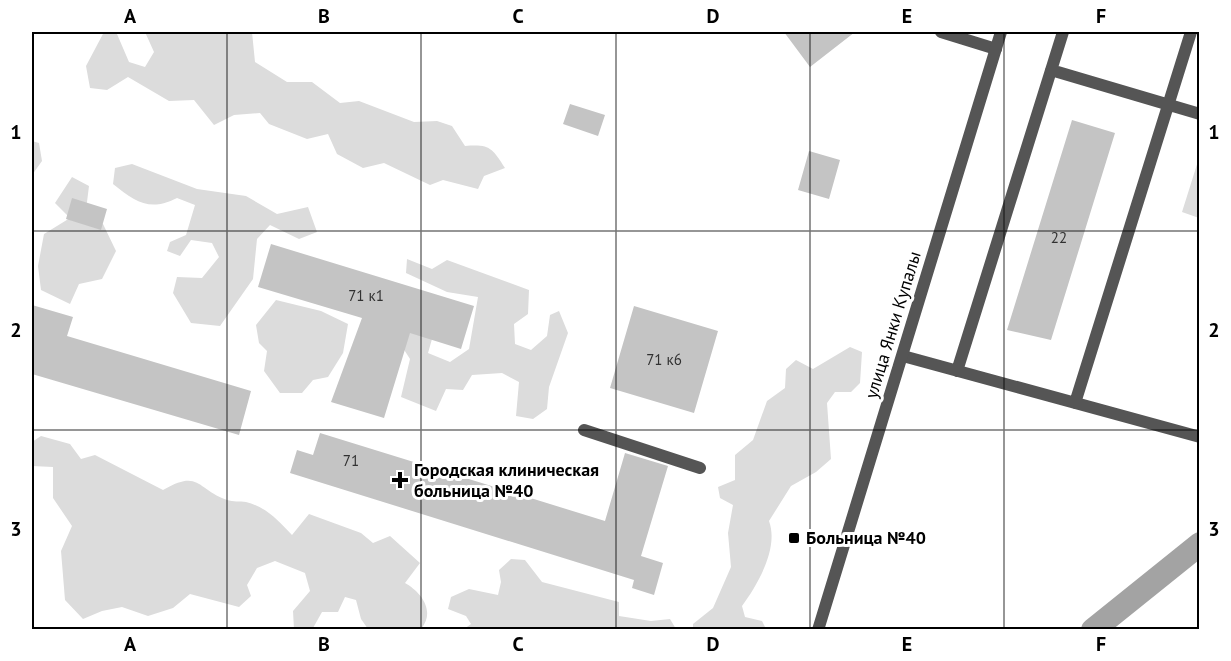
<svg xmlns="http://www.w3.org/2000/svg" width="1231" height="661" font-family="'PT Sans',sans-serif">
  <rect width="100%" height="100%" fill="#fff"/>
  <path fill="#dcdcdc" d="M104,32l13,2 12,28 16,5 9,-15 -9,-20h107l3,30 32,20h25l28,21 19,-2 55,21 23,-1 15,5 13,20c25,-2 27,2 40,22l-21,8 -6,13 -35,-9 -13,5 -46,-22 -21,5 -26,-14 -9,-20 -21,5 -38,-15 -9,-11 -26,2 -20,10 -20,-25 -25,1 -41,-24 -21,13 -17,-2 -4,-22z
    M32,141l7,2 3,18 -10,14z
    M1199,158v60l-17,-6z
    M132,164l65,25 49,7 31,18 31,-7 9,25 -18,7 -29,-14 -13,14 -4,40 -33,47 -29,-3 -18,-30 4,-16 25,1 17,-21 -7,-14 -21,-3 -11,16 -13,-5 3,-9 16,-7 9,-30 -18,-7c-27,14 -42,4 -64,-14l2,-16z
    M72,177l17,9 -3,24 17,14 13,27 -14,28 -23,5 -9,20 -29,-14 -3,-24 6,-32 26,-16 -15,-15z
    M407,259l25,10 15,-9 82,30 -1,24 -14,10 1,20 16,6 16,-14 3,-21 9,-4 9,22 -19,54 -2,22 -14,10 -17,-3 3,-34 -17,-9 -30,2 -9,15 -17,-1 -10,22 -35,-14 9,-38 -16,-25 42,-9 -8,28 22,9 19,-13 9,-52 -31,-5 -41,-19z
    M276,300l45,11 27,13 -5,29 -15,24 -15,3 -11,13h-22l-16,-22 3,-20 -8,-8 -3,-18z
    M850,347l12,5 -2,31 -9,9h-16l-8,11 4,56 -15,13 -25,14 -22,35c10,27 -11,63 -27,85l3,11 17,4 4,8h-73v-5l20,-16 18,-41 -3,-34 5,-28 -13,-7 -2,-11 17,-7v-25l18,-15 14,-39 18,-13 1,-19 10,-9 17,9z
    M41,436l29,8 11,15 14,-4 68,35c37,-21 33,-1 64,10 6,2 13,1 19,2 20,5 32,18 46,33l17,-21 52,19 12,10 17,-7 30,27 -15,20c16,9 31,28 16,46h-53l-7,-10 -5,-19 -11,-3 -7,15h-16l-9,16 -19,1 -1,-18 17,-20 -5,-18 -30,-12 -18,7 -10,17 4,11 -12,11 -49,-13 -17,14 -25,8 -26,-9 -20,4 -19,8 -18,-19 -4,-49 11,-25 -19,-28v-31l-21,-1v-24z
    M511,559l14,1 17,22 77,20v14l32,5 19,-2 6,10h-212l7,-5 -5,-8 -18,-7 3,-12 18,-8 29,6 3,-13 -2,-12z"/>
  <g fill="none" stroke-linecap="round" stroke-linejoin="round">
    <path stroke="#a3a3a3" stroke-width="24" d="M1093,630l107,-86"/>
  </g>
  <path fill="#c4c4c4" d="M784,32h71l-45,35z
    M570,104l35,11 -7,21 -35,-12z
    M1072,120l43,13 -64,207 -44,-10z
    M809,151l31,9 -11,39 -31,-9z
    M72,198l35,11 -6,21 -35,-11z
    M271,244l203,62 -13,43 -51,-16 -26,85 -53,-16 31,-84 -104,-31z
    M32,305l41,12 -6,19 184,55 -12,44 -207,-61z
    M634,306l84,25 -24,82 -84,-25z
    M320,433l285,88 20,-68 43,13 -27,90 22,7 -9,32 -22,-7 2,-8 -344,-107 7,-23 16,5z"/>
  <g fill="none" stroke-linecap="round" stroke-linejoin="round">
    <path stroke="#555" stroke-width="12" d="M941,32l55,17
      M1051,70l149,44
      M903,356l297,81
      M957,371l106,-339
      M1075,403l116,-371
      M584,430l116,38"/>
    <path stroke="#555" stroke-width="12" d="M818,630l183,-598"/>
  </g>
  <path fill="none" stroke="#000" stroke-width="1.5" stroke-opacity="0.55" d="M227,32v598M421,32v598M616,32v598M810,32v598M1004,32v598M32,231h1168M32,430h1168"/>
  <g fill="#000" stroke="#fff" stroke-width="2">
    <path d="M397 471h6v6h6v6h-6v6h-6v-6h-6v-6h6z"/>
    <rect x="788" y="532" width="12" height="12" rx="3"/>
  </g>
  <g text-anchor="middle" stroke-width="6" stroke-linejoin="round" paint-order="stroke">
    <g font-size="15" fill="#313131">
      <text x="1059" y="243">22</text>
      <text x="366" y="301">71 к1</text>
      <text x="664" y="365">71 к6</text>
      <text x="351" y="466">71</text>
    </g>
    <g font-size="18" fill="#000" stroke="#fff">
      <text transform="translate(893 325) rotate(-73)" y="6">улица Янки Купалы</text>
    </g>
    <g font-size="18" font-weight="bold" fill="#000" stroke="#fff" text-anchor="start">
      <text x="414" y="476">Городская клиническая<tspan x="414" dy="21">больница №40</tspan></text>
      <text x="806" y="544">Больница №40</text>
    </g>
  </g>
  <rect width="1231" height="661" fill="none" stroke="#ffffff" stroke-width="66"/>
  <rect x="33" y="33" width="1165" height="595" fill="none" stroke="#000" stroke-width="2"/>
  <g font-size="20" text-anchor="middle" font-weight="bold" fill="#000">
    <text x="130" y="23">A</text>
    <text x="324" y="23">B</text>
    <text x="518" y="23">C</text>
    <text x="713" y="23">D</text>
    <text x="907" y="23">E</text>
    <text x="1101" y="23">F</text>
    <text x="16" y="139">1</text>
    <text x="1214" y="139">1</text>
    <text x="16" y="337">2</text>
    <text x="1214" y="337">2</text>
    <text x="16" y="536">3</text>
    <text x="1214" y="536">3</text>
    <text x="130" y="651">A</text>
    <text x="324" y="651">B</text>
    <text x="518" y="651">C</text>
    <text x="713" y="651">D</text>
    <text x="907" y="651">E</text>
    <text x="1101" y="651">F</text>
  </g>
</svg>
